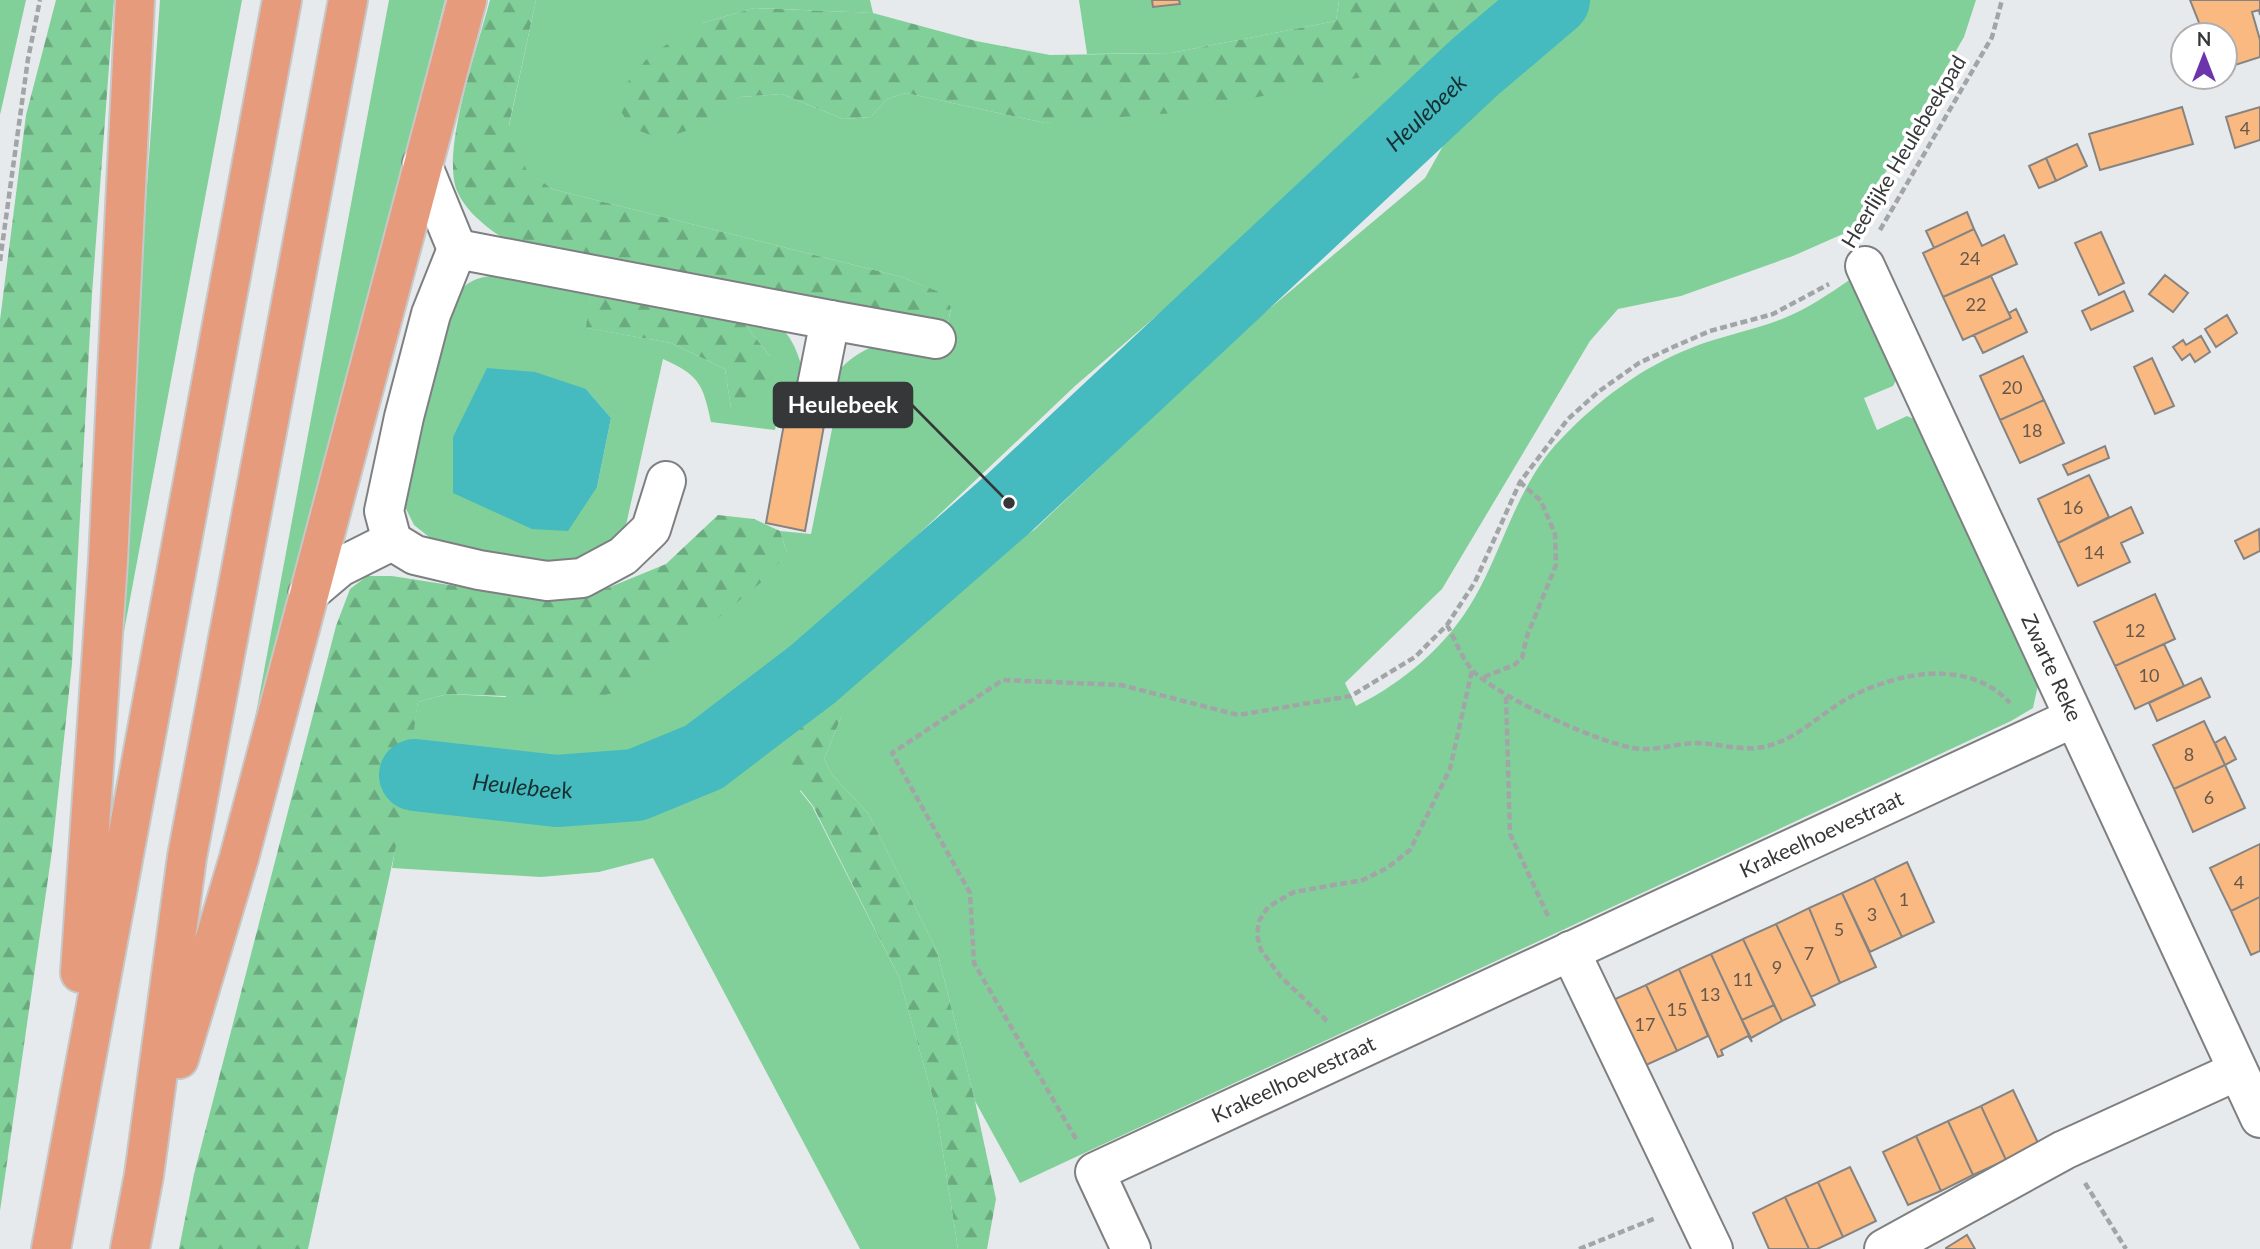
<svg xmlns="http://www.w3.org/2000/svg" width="2260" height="1249" font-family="Lato,sans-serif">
  <defs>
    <pattern id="forest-firs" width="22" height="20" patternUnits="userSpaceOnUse" patternTransform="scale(1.75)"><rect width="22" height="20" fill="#81d099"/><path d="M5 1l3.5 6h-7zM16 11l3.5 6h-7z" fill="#6aaa7e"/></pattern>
  </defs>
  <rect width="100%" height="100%" fill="#e7eaec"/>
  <path fill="#81d099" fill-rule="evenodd" d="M0,0h26l-26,115z
    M160,0h82l-131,701z
    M389,0h56l-95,371 -95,348z
    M536,0h334l3,13 -119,-5 -52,15 13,87 25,-13 42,-3 61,25 28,-2 16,-18 19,-6 139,30 386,-59h18l-374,322 -360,341 -68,30 -80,10 -157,-17 8,-48 30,-8 57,3 282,-144 -7,-22 31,3 24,-120 -11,-3c4,-11 5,-28 12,-37 26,-34 72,-37 111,-45l4,-21 -15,-17 -34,-14 -350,-88 -27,-20 -16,-43z
    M1079,0h260l-3,21 -165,32 -84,1z
    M1590,0h386l-12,37 -112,193 -59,26 -112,40 -63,13 -28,32 -148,248 -97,94 11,23c48,-24 92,-61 119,-109 30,-53 43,-114 86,-158 36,-38 81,-72 130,-91 29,-12 61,-17 91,-29 25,-10 47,-25 69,-40l47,97 -5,10 -29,12 13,32 30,-14 7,3 124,266 -5,23 -22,13 -991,462 -45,-82 -38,-150 -69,-138 -36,-38 -8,-16 18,-44 -42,76 12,15 87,171 37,132 22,140h-98l-207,-391 -54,14 -58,5 -149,-9 12,-73 85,11 92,4 53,-6 59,-23 51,-31 173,-143 117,-77 210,-200 181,-152 50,-89 28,-25 70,-44z
    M523,275l68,12 -4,41 84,15 54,26 6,39 39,-52 -23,-29 5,-14c6,3 16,4 21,8 26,17 32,54 34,83l-26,-5 -6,31 -64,-8c-8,-38 -12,-47 -48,-63l-37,166 -10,18 -38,27 -139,-25 -25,-20 -12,-24c11,-43 35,-184 60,-212 15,-17 41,-13 61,-14zM586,389l25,29 -14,69z"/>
  <path fill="url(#forest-firs)" d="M56,0h58l-22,294 -20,370 -20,187 -52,360v-891l26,-205z
    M490,0h46l-27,125 17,44 26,20 350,88 35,14 14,16 -4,22 -436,-85c-21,-15 -42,-28 -53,-51 -19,-38 21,-150 32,-193z
    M1339,0h195c-27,26 -65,64 -103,64l-258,49 -128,10 -139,-30 -19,6 -16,18 -28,2 -61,-25 -42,3 -54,34 -25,8 -29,-11 -19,-28 37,-45 52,-32 52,-15 119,5 103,28 74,14 121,-2 165,-32z
    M591,287l161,26 -5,14 23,29c-4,31 -5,46 -39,52l-6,-39 -54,-26 -85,-15z
    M718,515l36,4 26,12 7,22 -22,26 -129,108 -46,12 -142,-5 -30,8 -18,126 -92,421h-129l15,-75 142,-548 14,-37 17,-13h25l102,16h104l68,-28z
    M831,707l11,8 -18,44 8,16 36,38 69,138 38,150 21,98 -9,50h-29l-22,-140 -37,-132 -86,-171 -26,-33 3,-26 19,-36z"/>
  <path fill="#45babf" d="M487,368l48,4 51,17 25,29 -14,69 -29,44 -36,-2 -79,-36v-56z"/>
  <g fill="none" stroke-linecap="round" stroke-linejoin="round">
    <path stroke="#45babf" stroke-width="72" id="s1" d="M415,775l142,16 79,-6 68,-28 109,-83 196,-171 466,-436 79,-67"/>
  </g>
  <path fill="#f9b981" stroke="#868482" stroke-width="2" d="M1152,0h27l1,4 -27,3z
    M2190,0h70v15l-1,-5 -7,2 8,28v17l-34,11 -1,-33h-21z
    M2182,107l11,37 -93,26 -11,-36z
    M2260,107v33l-25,8 -9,-31z
    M2077,144l10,22 -31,15 -10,-23z
    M2046,158l10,23 -17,7 -10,-22z
    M1967,212l7,17 -40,19 -8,-17z
    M1974,229l8,17 22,-11 13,29 -74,33 -20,-44z
    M2101,232l23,51 -25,12 -24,-52z
    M2165,275l23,18 -15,19 -24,-18z
    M1991,276l20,42 -48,22 -20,-43z
    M2124,291l9,20 -42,19 -9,-19z
    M2016,309l11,23 -44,21 -9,-18 37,-17 -2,-5z
    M2227,315l10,18 -21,14 -11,-18z
    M2201,336l9,16 -15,10 -5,-8 -8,6 -9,-13 10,-7 3,5z
    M2023,356l21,44 -44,20 -20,-44z
    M2152,358l22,48 -19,8 -21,-47z
    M2044,400l20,43 -44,20 -20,-43z
    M786,413l39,7 -20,111 -39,-8z
    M2105,446l4,12 -41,17 -5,-10z
    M2089,475l20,42 -51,26 -20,-44z
    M2131,507l12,26 -22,10 9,19 -52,24 -20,-43z
    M2259,529l1,22 -16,8 -9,-18z
    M2155,594l20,45 -60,27 -21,-44z
    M2164,644l20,42 -49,23 -20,-43z
    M2201,678l9,19 -53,24 -8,-18z
    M2204,721l21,44 -51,24 -21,-44z
    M2225,737l11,22 -11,6 -10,-22z
    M2225,765l20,43 -52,24 -19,-43z
    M2260,844v53l-29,14 -21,-43z
    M1907,862l27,60 -32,15 -28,-59z
    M1874,878l28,59 -32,15 -28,-59z
    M1842,893l34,74 -36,16 -31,-75z
    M2260,897v54l-9,4 -20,-44z
    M1809,908l31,75 -29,14 -35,-73z
    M1776,924l39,81 -33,16 -39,-82z
    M1743,939l31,66 -32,15 -31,-66z
    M1711,954l41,88 -4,-6 -27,14 2,5 -5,2 -39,-88z
    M1679,969l29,67 -31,15 -31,-66z
    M1646,985l31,66 -33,15 -31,-66z
    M1774,1005l8,16 -31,17 -9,-18z
    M2013,1090l26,55 -33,15 -25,-54z
    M1981,1106l25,54 -33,15 -25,-54z
    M1948,1121l25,54 -32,16 -25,-55z
    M1916,1136l25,55 -33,14 -25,-53z
    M1850,1167l26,54 -33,16 -25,-55z
    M1818,1182l25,55 -26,12h-8l-24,-52z
    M1785,1197l24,52h-40l-16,-36z
    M1967,1235l8,14h-29v-1z"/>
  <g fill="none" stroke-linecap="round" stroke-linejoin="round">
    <defs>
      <g id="minor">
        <path d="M422,164l35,85"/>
        <path id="s2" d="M1865,266l395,852"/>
        <path d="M830,320l106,19"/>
        <path d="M666,481l-15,48 -28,27 -41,22 -35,3 -68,-11 -64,-15 -23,-14 -8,-30 20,-94 27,-103 26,-65 373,71 -17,86"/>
        <path d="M308,594l32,-27 52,-26"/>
        <path d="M1570,951l143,298"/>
        <path id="s3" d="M1131,1249l-36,-77 978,-454"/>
        <path d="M1884,1249l180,-99 173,-79"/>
      </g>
      <path id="highway" d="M80,973l28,-412 27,-561
        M179,1059l60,-201 228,-858
        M51,1249l231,-1249
        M130,1249l14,-74 43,-318 161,-857"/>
    </defs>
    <use href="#minor" stroke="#7d7f81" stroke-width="42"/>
    <use href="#highway" stroke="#c7c7c7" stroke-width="42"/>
    <path stroke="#a2a5a6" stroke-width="4.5" stroke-dasharray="7 3.5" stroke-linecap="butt" d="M1880,230l112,-193 10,-37
      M0,261l28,-202 12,-59
      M1447,625c8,14 15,34 26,46 27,27 129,74 167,78 19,1 38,-6 58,-6 24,1 49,10 73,2 27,-8 49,-30 72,-44 49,-28 124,-45 167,2
      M1484,677l30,-12 8,-7 5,-22 29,-71 -1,-31 -14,-33 -21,-19
      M1506,697l4,137 39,84
      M1327,1021l-46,-44 -20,-27 -4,-15 2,-14 9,-14 26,-15 69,-12 24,-12 23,-18 40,-81 22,-99
      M1076,1139l-102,-176 -4,-70 -78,-140 111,-73 118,5 117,30 113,-19 64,-39 32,-32 28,-43 45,-100 48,-63 30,-27 41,-29 34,-16 37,-16 63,-17 56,-30
      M2085,1183l41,66
      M1579,1249l77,-31"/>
    <use href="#minor" stroke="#fff" stroke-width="38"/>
    <use href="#highway" stroke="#e59b7c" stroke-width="38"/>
  </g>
  <g text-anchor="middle" stroke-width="7" stroke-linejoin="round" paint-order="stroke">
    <g font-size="18" fill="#67584a">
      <text x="2245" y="135">4</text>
      <text x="1970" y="265">24</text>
      <text x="1976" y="311">22</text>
      <text x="2012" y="394">20</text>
      <text x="2032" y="437">18</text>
      <text x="2073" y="514">16</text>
      <text x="2094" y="559">14</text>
      <text x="2135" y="637">12</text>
      <text x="2149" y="682">10</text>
      <text x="2189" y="761">8</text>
      <text x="2209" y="804">6</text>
      <text x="2239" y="889">4</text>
      <text x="1904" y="906">1</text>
      <text x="1872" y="921">3</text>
      <text x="1839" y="936">5</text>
      <text x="1809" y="960">7</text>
      <text x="1777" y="974">9</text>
      <text x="1743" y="986">11</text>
      <text x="1710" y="1001">13</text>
      <text x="1677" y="1016">15</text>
      <text x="1645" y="1031">17</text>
    </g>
    <g font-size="21" fill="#363738" stroke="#fff">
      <text transform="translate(1904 152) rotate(-59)" y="7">Heerlijke Heulebeekpad</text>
      <text dy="7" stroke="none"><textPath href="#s2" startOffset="443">Zwarte Reke</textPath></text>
      <text dy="7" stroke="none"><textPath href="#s3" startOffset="886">Krakeelhoevestraat</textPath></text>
      <text dy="7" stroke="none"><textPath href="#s3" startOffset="304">Krakeelhoevestraat</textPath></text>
    </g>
    <g font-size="23" font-style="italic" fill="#162f31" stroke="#fff">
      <text dy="8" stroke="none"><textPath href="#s1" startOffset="1264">Heulebeek</textPath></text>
      <text dy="8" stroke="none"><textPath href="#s1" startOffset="108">Heulebeek</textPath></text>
    </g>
  </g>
  <path fill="none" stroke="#363738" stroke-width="2.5" d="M1009 503L912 405"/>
  <circle fill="#363738" stroke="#fff" stroke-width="2.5" cx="1009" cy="503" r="7"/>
  <rect fill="#363738" stroke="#363738" stroke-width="2.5" x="774" y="383" width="138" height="44" rx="7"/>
  <g font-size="23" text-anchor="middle" font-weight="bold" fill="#fff">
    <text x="843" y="413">Heulebeek</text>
  </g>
  <g transform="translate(2204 56)"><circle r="33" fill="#ffffff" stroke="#afafaf" stroke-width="2"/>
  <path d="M0-5L12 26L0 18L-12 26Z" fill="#6d35ac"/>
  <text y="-10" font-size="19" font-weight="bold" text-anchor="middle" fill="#363738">N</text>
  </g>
</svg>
